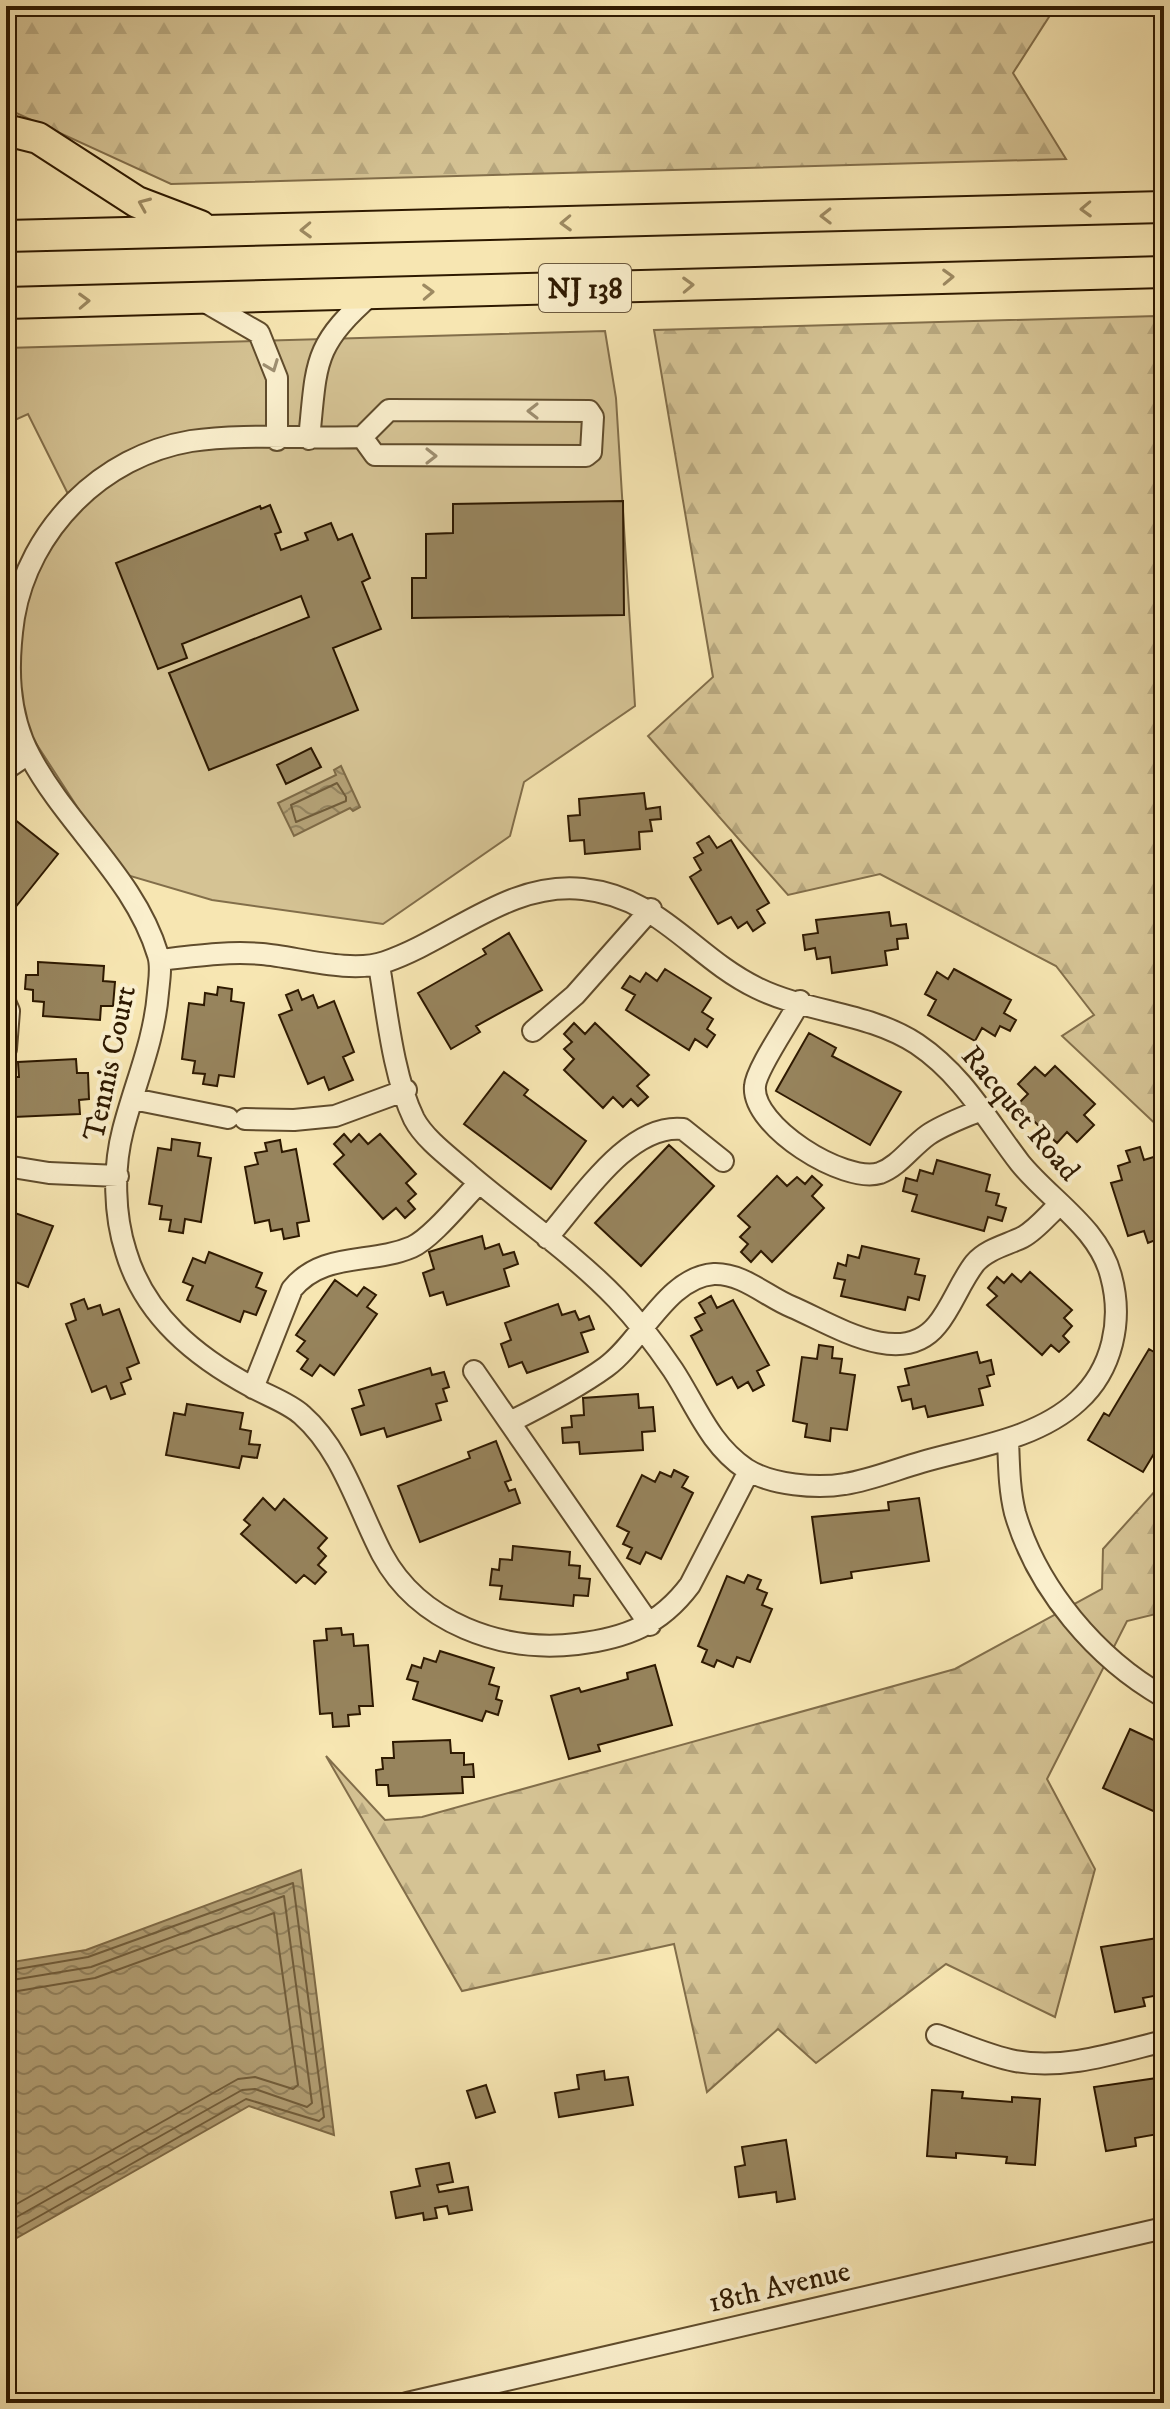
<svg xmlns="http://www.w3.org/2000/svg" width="1170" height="2409" font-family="'IM FELL DW Pica',serif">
  <defs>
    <pattern id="forest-firs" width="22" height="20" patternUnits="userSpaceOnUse" patternTransform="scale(2)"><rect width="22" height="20" fill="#d5c394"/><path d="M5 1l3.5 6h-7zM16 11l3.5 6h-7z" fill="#b7a77e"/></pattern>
    <pattern id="water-waves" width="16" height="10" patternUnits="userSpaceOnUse" patternTransform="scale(2)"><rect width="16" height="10" fill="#b3a075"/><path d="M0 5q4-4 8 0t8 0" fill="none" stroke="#92825e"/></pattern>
  </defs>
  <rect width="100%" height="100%" fill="#f7e6b2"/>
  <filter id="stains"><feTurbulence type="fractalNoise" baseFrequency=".0025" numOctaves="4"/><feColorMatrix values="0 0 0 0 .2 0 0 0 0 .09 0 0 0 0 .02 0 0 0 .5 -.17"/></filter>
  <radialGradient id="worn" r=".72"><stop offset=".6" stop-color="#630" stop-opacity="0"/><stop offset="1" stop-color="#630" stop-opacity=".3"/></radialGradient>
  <path fill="url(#forest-firs)" stroke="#826e4a" stroke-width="2" d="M6,6h1050l-43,67 53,86 -895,25 -161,-74 -4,2z
    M1157,316l7,6v810l-102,-96 32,-21 -38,-49 -176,-92 -92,21 -140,-159 65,-59 -59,-347z
    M1164,1481v131l-37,9 -80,158 48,90 -40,148 -109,-53 -130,99 -38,-34 -71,63 -33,-148 -212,47 -136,-235 59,64 37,-3 533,-148 147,-80 1,-40z"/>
  <path fill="#d5c394" stroke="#826e4a" stroke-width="2" d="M605,331l11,67 19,308 -111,76 -14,54 -127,88 -171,-24 -92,-27 -105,-162 -9,-85 66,-124 -44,-88 -22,10v-76z"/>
  <path fill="url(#water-waves)" stroke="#7e6a46" stroke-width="2" d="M341,766l19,41 -7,4 -3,-3 -56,28 -16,-33 58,-28 -2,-5z
    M301,1870l33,265 -85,-29 -243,138v-281l80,-13z"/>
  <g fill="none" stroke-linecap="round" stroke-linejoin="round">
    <path stroke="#705c3a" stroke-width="2" d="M337,783l9,14v4l-50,21 -5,-17z
      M6,1971l82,-14 205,-74 31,234 -5,4 -73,-22 -240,136
      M6,1981l85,-14 193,-71 28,207 -5,4 -52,-18 -13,1 -236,133
      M6,1993l89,-15 179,-65 24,172 -5,4 -38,-12 -17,2 -232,131"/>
  </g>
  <path fill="#97845d" stroke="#2e1900" stroke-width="2" d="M623,501l1,114 -212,3v-40h14v-44l27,-1v-29z
    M270,505l11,27 -6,2 6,16 27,-10 -3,-7 26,-10 7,17 14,-6 18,44 -8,4 19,47 -48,19 25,62 -149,60 -40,-97 140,-56 -8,-21 -119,48 5,14 -29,11 -42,-106 144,-57 1,3z
    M311,748l10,19 -35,17 -9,-19z
    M644,793l2,16 14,-2 1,12 -11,1 2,11 -13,1 1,17 -55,5 -1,-14 -14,1 -2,-25 12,-1 -1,-16z
    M9,815l49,39 -52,65v-101z
    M709,836l8,12 14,-8 38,63 -12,7 8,13 -12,8 -6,-9 -9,6 -7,-11 -13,7 -28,-47 11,-7 -7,-12 9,-5 -6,-10z
    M889,912l2,14 15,-2 2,14 -11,1 1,10 -13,2 2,14 -55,8 -2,-16 -13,2 -2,-11 -10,2 -2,-15 15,-2 -2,-13z
    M509,933l33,57 -66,36 4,6 -29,17 -33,-56 68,-39 -3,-5z
    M38,962l66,4 -1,15 12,1 -2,24h-12l-1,14 -57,-4 1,-14 -11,-1v-11l-8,-1 1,-14h12z
    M665,969l46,29 -9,14 11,7 -6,10 8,6 -8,12 -12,-8 -6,11 -63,-40 9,-15 -13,-7 8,-12 10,6 6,-9 11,8z
    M954,969l57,31 -7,13 12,7 -6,11 -10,-5 -5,10 -13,-8 -7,13 -47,-26 8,-15 -11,-6 12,-22 11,7z
    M218,987l14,2 -1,12 13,2 -10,74 -15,-2 -2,11 -14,-2 2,-10 -12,-1 2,-12 -13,-2 7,-56 15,2 1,-12 12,2z
    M298,990l4,10 11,-5 5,13 16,-7 20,51 -11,5 10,23 -24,10 -5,-13 -16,7 -29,-69 13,-5 -6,-15z
    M574,1023l11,11 10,-11 54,52 -12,11 11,11 -10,9 -7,-7 -8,8 -10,-10 -10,11 -39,-38 10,-11 -10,-10 8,-7 -8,-8z
    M809,1033l27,15 -4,8 69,36 -31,53 -94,-54z
    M76,1059l1,14h11l1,26 -10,1 1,14 -66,3 -1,-13h-7v-12l1,-15h12l-1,-15z
    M1055,1066l40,38 -11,11 10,10 -17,17 -10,-10 -10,11 -40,-38 11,-11 -10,-10 17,-17 10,9z
    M504,1072l24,18 -4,5 62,46 -35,48 -87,-65z
    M344,1134l7,8 8,-8 9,10 12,-10 36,40 -10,9 10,11 -8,7 7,8 -10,9 -9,-10 -13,11 -49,-55 10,-9 -10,-11z
    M172,1139l28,4 -2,13 13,2 -10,64 -16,-3 -2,14 -14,-2 2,-11 -11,-1 2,-13 -13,-2 9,-56 13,2z
    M280,1140l2,12 14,-3 13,72 -12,2 2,13 -15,3 -2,-10 -11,2 -2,-11 -14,3 -10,-56 13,-3 -3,-11 12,-2 -2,-8z
    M669,1145l45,41 -73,80 -46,-43z
    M1140,1147l4,13 16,-5 4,12 -2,82 -4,-10 -10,4 -4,-12 -16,5 -17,-53 11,-3 -4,-14 12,-4 -4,-11z
    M937,1160l53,15 -4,16 13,3 -3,11 10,3 -4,13 -14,-4 -4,14 -72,-20 5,-16 -14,-4 3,-13 11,3 3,-11 13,4z
    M777,1176l10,10 10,-9 8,7 7,-8 10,9 -10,11 12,12 -52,54 -11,-11 -10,11 -10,-10 7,-8 -8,-7 10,-10 -12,-11z
    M6,1210l47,16 -25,61 -22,-9z
    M482,1236l3,13 14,-5 4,11 11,-3 4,12 -14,5 5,17 -62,19 -4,-13 -13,4 -7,-23 11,-4 -5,-17z
    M862,1246l57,13 -4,15 10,2 -6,24 -11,-3 -3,13 -64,-14 4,-16 -11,-2 4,-15 8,3 2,-11 11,3z
    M209,1252l53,21 -6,14 10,4 -10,24 -12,-4 -4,11 -53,-22 6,-14 -10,-4 10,-24 12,5z
    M1030,1272l42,38 -8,8 8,8 -9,10 6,6 -10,10 -8,-7 -9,10 -55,-50 10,-9 -9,-8 9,-11 7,6 8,-9 9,8z
    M335,1280l22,16 7,-9 12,8 -9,12 10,7 -43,61 -14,-10 -8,11 -11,-7 7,-10 -11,-8 8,-10 -9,-6z
    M711,1296l6,12 16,-8 36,65 -12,6 7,14 -11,6 -5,-9 -10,6 -6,-11 -15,8 -26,-49 11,-6 -7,-12 10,-5 -6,-10z
    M84,1299l4,10 12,-4 3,10 16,-6 20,54 -12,5 4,11 -10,4 4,11 -14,5 -5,-13 -14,6 -26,-68 10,-4 -5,-16z
    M558,1304l4,11 13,-4 4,9 10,-4 5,13 -13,4 7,19 -61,21 -5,-11 -13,5 -8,-23 10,-4 -6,-17z
    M819,1345l14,2 -1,11 10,1 -2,14 15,2 -8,55 -16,-2 -1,13 -25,-4 2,-13 -14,-3 9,-64 15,2z
    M1149,1349l15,9v79l-21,35 -55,-32 16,-27 5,3z
    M977,1352l3,11 11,-3 3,14 -7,2 3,10 -11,3 4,16 -55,12 -3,-11 -12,3 -2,-10 -9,2 -4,-14 11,-2 -4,-16z
    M430,1368l2,7 12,-3 5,15 -6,2 4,12 -11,3 5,16 -54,17 -3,-9 -23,7 -9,-26 12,-4 -5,-15z
    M638,1394l1,14 14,-1 2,24 -13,1 1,18 -63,4 -1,-12 -16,1 -1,-15 10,-1 -1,-11 13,-1 -1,-17z
    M187,1404l56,9 -3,16 11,2 -2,13 11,1 -3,13 -15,-2 -3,12 -73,-13 8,-42 11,2z
    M496,1441l15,39 -6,2 4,9 6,-2 5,14 -100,39 -22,-56 72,-28 -2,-6z
    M674,1470l14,7 -6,10 11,6 -32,66 -15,-7 -6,12 -13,-6 5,-10 -9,-4 6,-12 -12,-6 25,-51 13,7 5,-10 11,5z
    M263,1498l12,12 9,-11 43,39 -9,10 8,8 -8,9 8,7 -11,12 -11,-9 -8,8 -55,-49 9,-9 -6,-5z
    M919,1498l10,63 -78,11 1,6 -31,5 -9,-66 77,-7 -1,-8z
    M513,1546l57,6 -1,13 11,1 -1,12 11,1 -2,17 -14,-1 -1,11 -73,-7 2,-13 -12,-1 2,-16 7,1 1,-11 12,1z
    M748,1575l13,5 -4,9 10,4 -5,12 10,4 -22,53 -13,-5 -4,10 -16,-7 -3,7 -12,-5 5,-12 -9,-4 29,-70 17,7z
    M341,1628l1,7 11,-1 1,12 14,-1 5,61h-14l1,8 -12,1 1,11 -16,1 -1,-14 -12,1 -6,-73 13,-1 -1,-11z
    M440,1651l54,17 -5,16 10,3 -3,12 6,2 -4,14 -12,-4 -4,10 -69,-22 5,-17 -11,-3 5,-14 9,3 3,-10 12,4z
    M655,1665l17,60 -74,20 2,6 -31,8 -18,-63 28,-8 2,4 47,-13 -1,-6z
    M1130,1729l28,13 -3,6 9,4v64l-61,-28z
    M450,1740l1,13h13v12l9,-1 1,13h-12l1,16 -74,3 -1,-11h-11l-1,-15 7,-1 -1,-11h12l-1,-16z
    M1164,1937v57l-21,4 2,8 -30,6 -14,-65z
    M604,2071l1,9 23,-3 5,28 -74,12 -4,-24 24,-4 -2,-14z
    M1164,2077v56l-29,5 1,8 -30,5 -12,-64z
    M486,2085l9,27 -19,6 -9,-27z
    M932,2090l31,2 -1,6 50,4v-5l28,2 -5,66 -29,-2 1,-6 -51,-4v5l-29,-2z
    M786,2140l9,59 -18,3 -1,-10 -37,5 -4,-30 10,-2 -3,-18z
    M449,2163l4,19 -16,3 2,7 29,-5 4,23 -23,4 -2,-8 -12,2 2,10 -13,2 -1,-7 -27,5 -5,-26 29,-6 -4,-17z"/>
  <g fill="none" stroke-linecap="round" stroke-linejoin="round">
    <defs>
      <path id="minor" d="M202,300l57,33 18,45v62
        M362,437l13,18 211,1 5,-4 2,-35 -4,-6 -200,-1 -27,27c-54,2 -119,-4 -171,4 -89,15 -162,88 -177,176 -7,47 -7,96 16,139 37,70 105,122 128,199 4,12 1,26 0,38 -4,49 -23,90 -35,137 -10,38 -9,85 3,122 19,64 70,105 126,135 16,9 37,16 50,28 40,35 56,93 80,139 37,69 120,99 195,90 49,-6 83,-19 113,-59l59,-114
        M309,439c8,-77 3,-93 64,-146
        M6,769l22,-15
        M160,960c34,-4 68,-9 102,-6 35,3 89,20 123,8 67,-23 124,-81 198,-73 77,8 110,68 174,99 51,25 111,24 160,56 46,31 70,76 103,119 30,37 79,65 91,113 12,44 2,93 -33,125 -41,38 -104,46 -156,61 -25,7 -51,18 -77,22 -28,5 -74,1 -99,-15 -37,-25 -50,-64 -73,-99 -17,-25 -36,-50 -56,-71 -44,-46 -99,-83 -147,-124 -18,-16 -45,-35 -56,-56 -21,-43 -27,-107 -35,-154
        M800,1001c-10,20 -44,68 -45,85 -4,40 89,98 125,87 19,-7 31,-26 48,-38 16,-11 37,-18 55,-26
        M6,1004l3,7 -3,38
        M533,1031l42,-36 76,-86
        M133,1099l95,19
        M245,1119l49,1 41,-4 71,-26
        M6,1166l43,7 69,3
        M547,1238c33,-37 81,-115 136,-109l40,32
        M474,1371l176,254
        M253,1388l39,-99c31,-38 78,-24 120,-42 20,-9 50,-47 67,-64
        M512,1421c32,-16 65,-33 94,-54 35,-25 61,-90 108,-93 29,-1 53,23 78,33 40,17 109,63 145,18 15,-18 23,-43 38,-62 12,-14 32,-18 48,-26 13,-7 25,-22 36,-32
        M1008,1439c1,25 1,50 7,74 22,76 82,146 149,184
        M937,2035c26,9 52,21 78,26 51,9 100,-8 149,-20
        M407,2403l757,-175"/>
      <path id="highway" d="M6,130l32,8 99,64 63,24
        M6,236l1158,-29
        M6,303l1158,-31"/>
    </defs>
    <use href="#minor" stroke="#604c2c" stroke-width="24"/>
    <use href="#highway" stroke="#2e1900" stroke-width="34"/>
    <use href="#minor" stroke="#faefcd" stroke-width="20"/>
    <use href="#highway" stroke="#f7e6b2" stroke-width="30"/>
  </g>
  <defs><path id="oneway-chevron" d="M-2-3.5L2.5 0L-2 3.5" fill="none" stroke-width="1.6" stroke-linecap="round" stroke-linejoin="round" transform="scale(2)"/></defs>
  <g stroke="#9d8a62">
    <use href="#oneway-chevron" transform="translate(144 204) rotate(-157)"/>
    <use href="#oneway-chevron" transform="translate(1086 209) rotate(178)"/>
    <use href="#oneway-chevron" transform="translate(826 216) rotate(179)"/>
    <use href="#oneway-chevron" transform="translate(566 223) rotate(178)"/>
    <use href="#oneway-chevron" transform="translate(306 230) rotate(178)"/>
    <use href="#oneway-chevron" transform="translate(948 277) rotate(-2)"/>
    <use href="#oneway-chevron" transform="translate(688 285) rotate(-2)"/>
    <use href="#oneway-chevron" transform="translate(428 292) rotate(-2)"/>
    <use href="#oneway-chevron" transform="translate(84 301) rotate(-2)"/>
  </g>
  <g stroke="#9e8f71">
    <use href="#oneway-chevron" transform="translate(272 366) rotate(69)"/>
    <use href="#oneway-chevron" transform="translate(533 411) rotate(-180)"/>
    <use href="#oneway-chevron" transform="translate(431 456)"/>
  </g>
  <g text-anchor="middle" stroke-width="8" stroke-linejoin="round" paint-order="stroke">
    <rect fill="#faefcd" stroke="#6b593e" stroke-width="2" x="539" y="264" width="92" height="48" rx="6"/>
    <g font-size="28" font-weight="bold" fill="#2e1900">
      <text x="585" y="298">NJ 138</text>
    </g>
    <g font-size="30" fill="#2e1900" stroke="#faefcd">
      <text transform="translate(109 1063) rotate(-78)" y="10">Tennis Court</text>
      <text transform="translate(1021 1113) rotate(50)" y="10">Racquet Road</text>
      <text transform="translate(779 2286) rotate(-13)" y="10">18th Avenue</text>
    </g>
  </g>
  <rect width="1170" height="2409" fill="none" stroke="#f7e6b2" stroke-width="32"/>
  <rect x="8" y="8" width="1154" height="2393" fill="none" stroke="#2e1900" stroke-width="4"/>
  <rect x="16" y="16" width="1138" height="2377" fill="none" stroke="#2e1900" stroke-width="2"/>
  <rect width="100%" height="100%" filter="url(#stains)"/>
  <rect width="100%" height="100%" fill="url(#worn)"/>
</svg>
